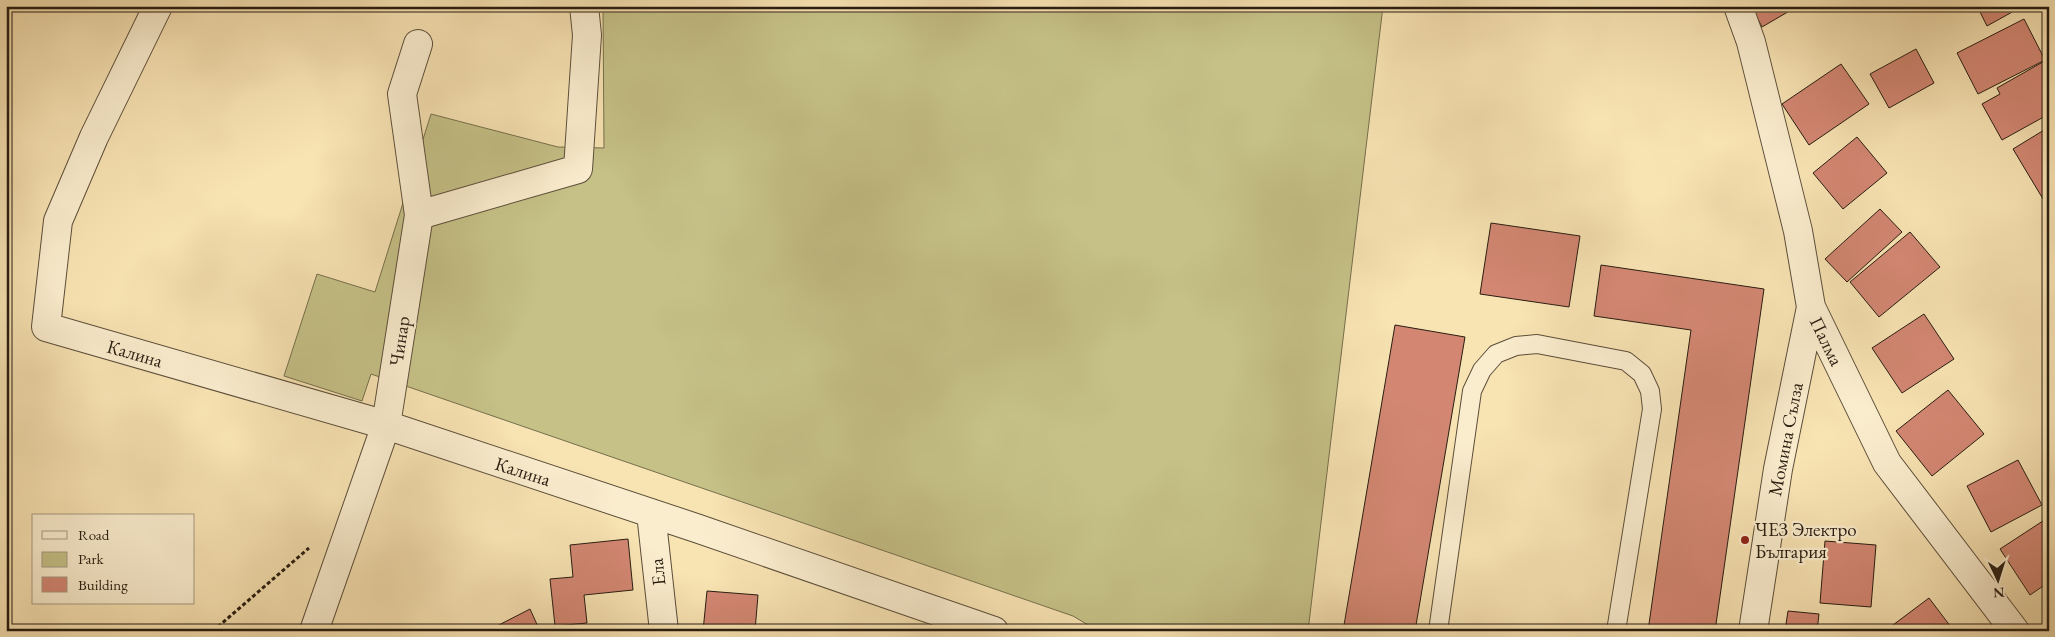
<svg xmlns="http://www.w3.org/2000/svg" width="2055" height="637" font-family="'EB Garamond',serif">
  <rect width="100%" height="100%" fill="#f8e3b3"/>
  <filter id="stains"><feTurbulence type="fractalNoise" baseFrequency=".004" numOctaves="4"/><feColorMatrix values="0 0 0 0 .2 0 0 0 0 .09 0 0 0 0 .02 0 0 0 .5 -.17"/></filter>
  <radialGradient id="worn" r=".72"><stop offset=".6" stop-color="#630" stop-opacity="0"/><stop offset="1" stop-color="#630" stop-opacity=".3"/></radialGradient>
  <path fill="#c5c187" stroke="#766f4c" d="M603,6h780l-75,625h-210l-25,-15 -702,-242 -9,27 -78,-25 33,-102 58,18 56,-178 127,33 46,1z"/>
  <path fill="#d38773" stroke="#281d11" d="M1751,6h47l-36,21z
    M1977,6h46l-36,20z
    M2024,19l21,41 -67,34 -21,-41z
    M1916,49l18,34 -45,25 -19,-34z
    M2048,59l1,55 -47,26 -20,-36 18,-10 -3,-6z
    M1841,64l28,40 -60,41 -27,-41z
    M2049,127v68l-6,4 -30,-50z
    M1857,137l30,36 -44,36 -30,-36z
    M1880,209l22,23 -55,50 -22,-23z
    M1491,223l89,13 -11,71 -89,-13z
    M1910,232l30,35 -61,50 -29,-35z
    M1601,265l163,24 -49,342h-67l43,-301 -97,-14z
    M1924,314l30,45 -52,34 -30,-45z
    M1395,325l70,12 -50,294h-72z
    M1948,390l36,44 -52,42 -36,-45z
    M2018,460l24,45 -51,27 -24,-46z
    M2049,517v65l-19,13 -30,-46z
    M628,539l5,51 -49,5 3,28 -32,3 -5,-47 23,-2 -3,-32z
    M1825,541l51,4 -5,62 -51,-4z
    M707,591l51,4 -3,36h-52z
    M1929,598l25,33h-69z
    M530,609l10,22h-43l-2,-4z
    M1788,611l31,3 -2,17h-32z"/>
  <g fill="none" stroke-linecap="round" stroke-linejoin="round">
    <defs>
      <path id="service" d="M1438,631l34,-240 10,-21 14,-16 20,-8 21,-2 89,17 16,13 8,17 2,18 -36,222"/>
      <path id="minor" d="M158,6l-64,131 -36,84 -12,106 340,98 310,103 298,103
        M1738,6l13,36 47,189 13,76 76,156 128,168
        M419,215l159,-46 9,-134 -3,-29
        M651,513l13,118
        M314,631l72,-206 33,-210 -17,-121 16,-50
        M1753,631l25,-162 33,-162"/>
    </defs>
    <use href="#service" stroke="#5c4e3a" stroke-width="20"/>
    <use href="#minor" stroke="#5c4e3a" stroke-width="30"/>
    <path stroke="#281d11" stroke-width="3" stroke-dasharray="4 2.5" stroke-linecap="butt" d="M213,631l96,-83"/>
    <use href="#service" stroke="#faedce" stroke-width="18"/>
    <use href="#minor" stroke="#faedce" stroke-width="28"/>
  </g>
  <circle fill="#8f2418" stroke="#faedce" stroke-width="2" cx="1745" cy="540" r="5"/>
  <g text-anchor="middle" stroke-width="4.5" stroke-linejoin="round" paint-order="stroke">
    <g font-size="19" fill="#281d11" stroke="#faedce">
      <text transform="translate(399 341) rotate(-81)" y="7">Чинар</text>
      <text transform="translate(1827 341) rotate(64)" y="7">Палма</text>
      <text transform="translate(135 353) rotate(16)" y="7">Калина</text>
      <text transform="translate(1785 439) rotate(-79)" y="7">Момина Сълза</text>
      <text transform="translate(523 471) rotate(18)" y="7">Калина</text>
      <text transform="translate(657 572) rotate(-96)" y="7">Ела</text>
    </g>
    <g font-size="19" fill="#281d11" stroke="#faedce" text-anchor="start">
      <text x="1755" y="536">ЧЕЗ Электро<tspan x="1755" dy="22">България</tspan></text>
    </g>
  </g>
  <rect width="2055" height="637" fill="none" stroke="#f8e3b3" stroke-width="25"/>
  <rect x="8" y="8" width="2040" height="622" fill="none" stroke="#281d11" stroke-width="2.5"/>
  <rect x="12" y="12" width="2030" height="612" fill="none" stroke="#281d11"/>
  <rect x="32" y="514" width="162" height="90" fill="#faedce" stroke="#a69a82"/>
  <rect x="42" y="531" width="25" height="8" fill="#faedce" stroke="#a69a82"/>
  <text x="78" y="540" font-size="15" fill="#281d11">Road</text>
  <rect x="42" y="552" width="25" height="15" fill="#c5c187" stroke="#a69a82"/>
  <text x="78" y="564" font-size="15" fill="#281d11">Park</text>
  <rect x="42" y="577" width="25" height="15" fill="#d38773" stroke="#a69a82"/>
  <text x="78" y="590" font-size="15" fill="#281d11">Building</text>
  <g transform="translate(1998 580) rotate(176)" stroke="#faedce" stroke-width="4" paint-order="stroke">
  <path d="M0-4L9 19L0 12L-9 19Z" fill="#281d11"/>
  <text y="-8" font-size="14" font-weight="bold" text-anchor="middle" fill="#281d11">N</text>
  </g>
  <rect width="100%" height="100%" filter="url(#stains)"/>
  <rect width="100%" height="100%" fill="url(#worn)"/>
</svg>
